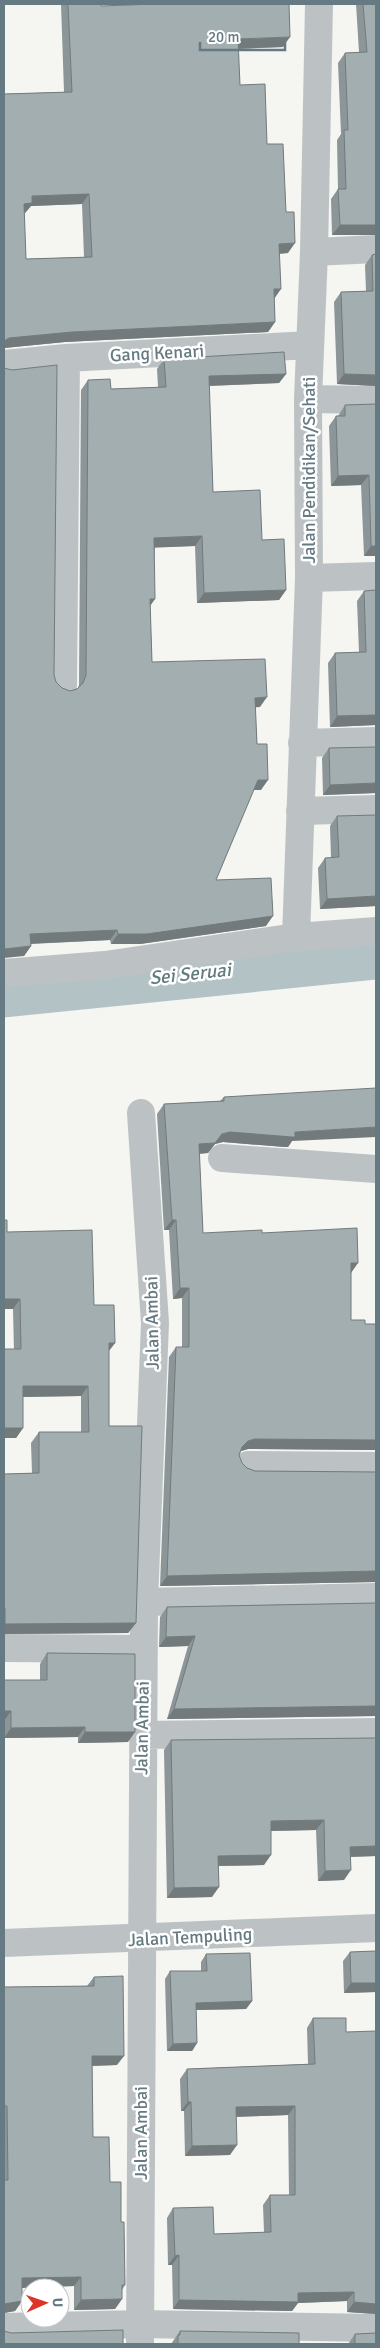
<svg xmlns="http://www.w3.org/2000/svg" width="380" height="2348" font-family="Signika,sans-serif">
  <rect width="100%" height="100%" fill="#f5f5f2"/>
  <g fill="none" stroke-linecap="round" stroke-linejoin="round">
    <path stroke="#b3c3c5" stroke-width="51" d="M4,992l372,-38"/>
    <path stroke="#bcc2c4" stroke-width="28" d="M314,252l62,-3
      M4,364l62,-6 244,-13
      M308,399l68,1
      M309,578l67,-2
      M63,685l3,-327
      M302,743l74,-2
      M300,811l76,-2
      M296,937l13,-359 -1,-179 6,-147 5,-248
      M4,973l101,-8 191,-28 80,-6
      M222,1158l154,11
      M248,1465l128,1
      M144,1602l232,-5
      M4,1648l139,1
      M142,1735l234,-3
      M4,1943l372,-15
      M4,2327l136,-3 236,4
      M140,2344l4,-742 11,-279 -14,-210"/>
  </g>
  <path fill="#8c9698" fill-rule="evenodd" d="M61,4h40v2l182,41 -45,2 2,36 27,59 21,109 -9,1 -5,44 1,24 -7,10 -203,10 -61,6v-254l60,-2zM82,204l2,53 -58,2 -2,-46h1l6,-7z
    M356,4h20v231h-44l-1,-36 7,-10 -1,-49 4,-6 -3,-71 7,-10 14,-1z
    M376,254v132l-39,-2 -3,-82 7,-10 25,-1 -1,-26 7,-10z
    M164,359l122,15 -7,9 -70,3 4,106 49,48 24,50 -7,10 -82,3 -2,-57 -40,1 -5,59 2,56 108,45h-5l2,37 4,46h-8l-37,90 50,46 -126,18h-29l-1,-4 -79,4v2l-7,10 30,-281 2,7 6,6 8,3 8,-3 1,-3 2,-295 7,-10 23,9 47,-2 -1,-18z
    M376,404v152h-12l-3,-71 -30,1 -2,-60 7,-10h2l7,-11z
    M376,590v135l-46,2 -2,-64 7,-10 24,-1 -2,-51 7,-10z
    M329,748l47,45 -53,2 -1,-37z
    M337,816l39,90 -56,3 -2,-41 7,-10h6l-1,-32z
    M224,1097l68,44 -4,6h-3l-62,-5 -8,2 -7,9 -9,1 4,79h59l89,40v47l14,4h11v126l-128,-1 -7,2 -2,4 3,8 5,5 8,3 121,1v110l-216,4 9,-229 7,-10h6v-49l-9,1 -4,-69h-5l-7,-116 7,-10 56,-3z
    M4,1220l3,12 87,73 21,38 -6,8v75l27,197 -8,10 -124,1v-160l28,-1 -1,-30 8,-11h42v-36l-58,1v31l-7,10 -3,-129h-9z
    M376,1603v113l-209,3 21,-73 -29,1 1,-30 7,-10z
    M47,1653l81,89 -50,1v-6l-74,1v-58h36v-16z
    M376,1738v118l-26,1 -6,23 -26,1 -2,-51 -45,1 -7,34 -45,1 -7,31 -45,1 -3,-148 7,-10z
    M376,1951v41l-32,1 -1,-32 7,-9z
    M206,1954l46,47 -6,8 -50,1 1,33 -5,8h-25l-2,-72 5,-8h31v-9z
    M94,1977l23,88 -25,1 1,71 17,45 11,40 4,63 -3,5v9l-7,10 -41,1v-24l-52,2v13l-7,10 -11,2v-326l83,-1z
    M313,2018l33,14 30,282 -29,-2v-11l-49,2 -6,8 -119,-2 -1,-44h-4l-1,-47 6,-10 41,26 50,-2 -1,-27 7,-10h19l-1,-80 -52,2 -6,38 -45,1 -1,-45h-3l-1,-32 7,-10 121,-5 -1,-36z
    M180,2331l119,13h-128z
    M355,2334l21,10h-28z"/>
  <path fill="#727a7c" d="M290,37l-7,10 -52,2 7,-10z
    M89,194l-7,10 -51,2 -6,7 -8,1 7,-10 8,-8z
    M340,225h36v10h-44z
    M295,243l-7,10 -16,1 7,-10z
    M274,289h7l-7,10z
    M275,322l-7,10 -203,10 -61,6v-7l5,-3 63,-6z
    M286,374l-7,9 -77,3 7,-10z
    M344,374l32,1v11l-39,-2z
    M369,475l-8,10 -30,1 7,-10z
    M202,536l-7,10 -48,2 7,-10z
    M371,546h5v10h-12z
    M286,590l-7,10 -82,3 7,-10z
    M150,599h5l-7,10z
    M267,697l-7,10 -12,1 7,-10z
    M376,715v10l-46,2 7,-11z
    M258,780h10l-7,10h-10z
    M376,783v10l-53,2 7,-10z
    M376,896v10l-56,3 7,-10z
    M273,916l-7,10 -126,18h-29l7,-10z
    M117,930l-7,10 -87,4 7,-10z
    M31,946l-7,10 -20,2v-9z
    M376,1127v10l-84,4 -4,6h-3l-62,-5 -8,2 -7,9 -16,1 7,-10 23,-10 8,-2h65z
    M172,1220h4l-7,10h-5z
    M351,1263h7l-7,10z
    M180,1288h9l-7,10 -9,1z
    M4,1299h16l-7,10h-9z
    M109,1343h6l-8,10z
    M23,1386h65l-7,10 -66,1z
    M4,1428h19l-7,10h-12z
    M255,1439l121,1v10l-128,-1 -7,2 1,-4 6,-6z
    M376,1571v11l-216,4 7,-10z
    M136,1623l-8,10 -124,1v-9l1,-1z
    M195,1636l-7,10 -29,1 7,-10z
    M376,1706v10l-209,3 7,-10z
    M4,1711h7l-7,10z
    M85,1727l-7,10 -74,1 7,-10z
    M85,1732h50l-7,10 -50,1z
    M324,1820l-8,10 -52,1 7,-10z
    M376,1846v10l-33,1 7,-10z
    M271,1855l-7,10 -53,1 7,-10z
    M351,1870l-7,10 -26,1 7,-10z
    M219,1887l-7,10 -45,1 7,-10z
    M351,1983h25v9l-32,1z
    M252,2001l-6,8 -55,1 5,-7z
    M197,2043l-5,8h-25l6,-7z
    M92,2056h32l-7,9 -32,1z
    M188,2102h3l-7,9h-3z
    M295,2106l-7,9 -59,2 7,-10z
    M237,2145l-7,10 -45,1 7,-10z
    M179,2255l-7,10h-4l7,-9z
    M81,2277l-7,9 -59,2 7,-10z
    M354,2292l-7,9 -49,2 -6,8 -119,-2 6,-9 119,-7z
    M122,2299l-7,10 -41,1 7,-10z
    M22,2301l-7,10 -11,2v-9z
    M354,2302l22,2v10l-29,-2z"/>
  <path fill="#a3aeb1" stroke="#727a7c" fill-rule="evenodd" d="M68,4h33v2l54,-2h134l1,33 -52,2 2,46 25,-1 2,60h16l3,68h8l1,31 -16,1 2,45h-7l1,33 -203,10 -63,6 -5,3v-247l68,-2zM89,194l3,63 -66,2 -2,-55 8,-1v-7z
    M363,4h13v221h-36l-2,-36h8l-2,-59h4l-3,-77 22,-1z
    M376,254v121l-32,-1 -3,-82 32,-1 -1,-36z
    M284,352l2,22 -77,2 4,116 47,-2 2,50 22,-1 2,51 -82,3 -2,-57 -48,2 1,61h-5l2,63 113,-3 2,38 -12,1 2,46h10l1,36h-10l-42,100 55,-2 2,38 -126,18h-29l-1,-4 -87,4 1,12 -27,3v-581l8,2 45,-5 -3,310 2,7 6,6 8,3 7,-2 6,-6 3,-8 2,-295 22,-1 1,10 55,-2 -2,-28z
    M376,404v142h-5l-2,-71 -31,1 -2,-60h9v-11z
    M376,590v125l-39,1 -2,-63 31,-1 -2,-61z
    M376,747v36l-46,2 -1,-37z
    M376,815v81l-49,3 -2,-41 14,-1 -2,-41z
    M376,1088v39l-81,5v5h-3l-62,-5 -8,2 -7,9 -16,1 4,89 59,-3v3l95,-5 1,35h-7v57h14v4h11v116l-121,-1 -7,2 -6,6 -3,8 3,8 5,5 8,3 121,1v99l-209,5 9,-229h13v-59h-9l-4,-68h-4l-8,-116 60,-3v-4z
    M4,1220h3v12l85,-2 2,75h20l1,38h-6v83h33l-6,197 -131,1v-16h-1v-134l35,-1v-41h50l-1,-46h-65v42h-19v-79h17l-1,-50h-16z
    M376,1603v103l-202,3 21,-73 -29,1 1,-30z
    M47,1653l88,1v78h-50v-5l-74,1v-17h-7v-31h43z
    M376,1738v108l-26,1 1,23 -26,1 -1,-51 -53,1v34l-53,1 1,31 -45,1 -3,-148z
    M376,1951v32h-25l-1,-31z
    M250,1953l2,48 -56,2 1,40 -24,1 -3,-73h37l-1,-17z
    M123,1976l1,80h-32l1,81h16l1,45h11v40h3l1,63h-3v14l-41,1v-23l-59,1v23l-18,3v-124h4l-1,-74h-3v-119l90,-1v-9z
    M313,2018h33v14l30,-1v273l-22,-2v-10l-56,1v9l-119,-2v-45l-4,1 -2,-48 40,-1 1,27 57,-2 -1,-37h25v-89l-59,1 1,38 -45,1 -1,-44h-3l-1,-33 128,-5z
    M123,2330v14h-119v-13l7,2z
    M180,2331l119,2v11h-121v-9h2z
    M376,2333v11h-21v-10z"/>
  <g text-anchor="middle" stroke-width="5" stroke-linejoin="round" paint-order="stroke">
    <g font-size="18" fill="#657a82" stroke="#fff">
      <text transform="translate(157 353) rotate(-3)" y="6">Gang Kenari</text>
      <text transform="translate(309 470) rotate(-90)" y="6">Jalan Pendidikan/Sehati</text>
      <text transform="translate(152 1323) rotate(-91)" y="6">Jalan Ambai</text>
      <text transform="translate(142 1728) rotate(-89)" y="6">Jalan Ambai</text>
      <text transform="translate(190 1937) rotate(-3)" y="6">Jalan Tempuling</text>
      <text transform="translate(141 2133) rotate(-90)" y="6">Jalan Ambai</text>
    </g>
    <g font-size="19" font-style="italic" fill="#617b7f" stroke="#fff">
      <text transform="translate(190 973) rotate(-6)" y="7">Sei Seruai</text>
    </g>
  </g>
  <rect width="380" height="2348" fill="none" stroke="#657a82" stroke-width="10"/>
  <g transform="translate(45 2303) rotate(88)"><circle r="24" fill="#ffffff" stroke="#c1cacd"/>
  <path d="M0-4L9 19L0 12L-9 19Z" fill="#dc362b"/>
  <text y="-8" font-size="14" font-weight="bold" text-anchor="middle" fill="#657a82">U</text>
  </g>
  <path d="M200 42v8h85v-8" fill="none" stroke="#657a82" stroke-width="2.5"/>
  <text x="208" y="42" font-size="15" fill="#657a82" stroke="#ffffff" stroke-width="4" paint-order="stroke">20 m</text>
</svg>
